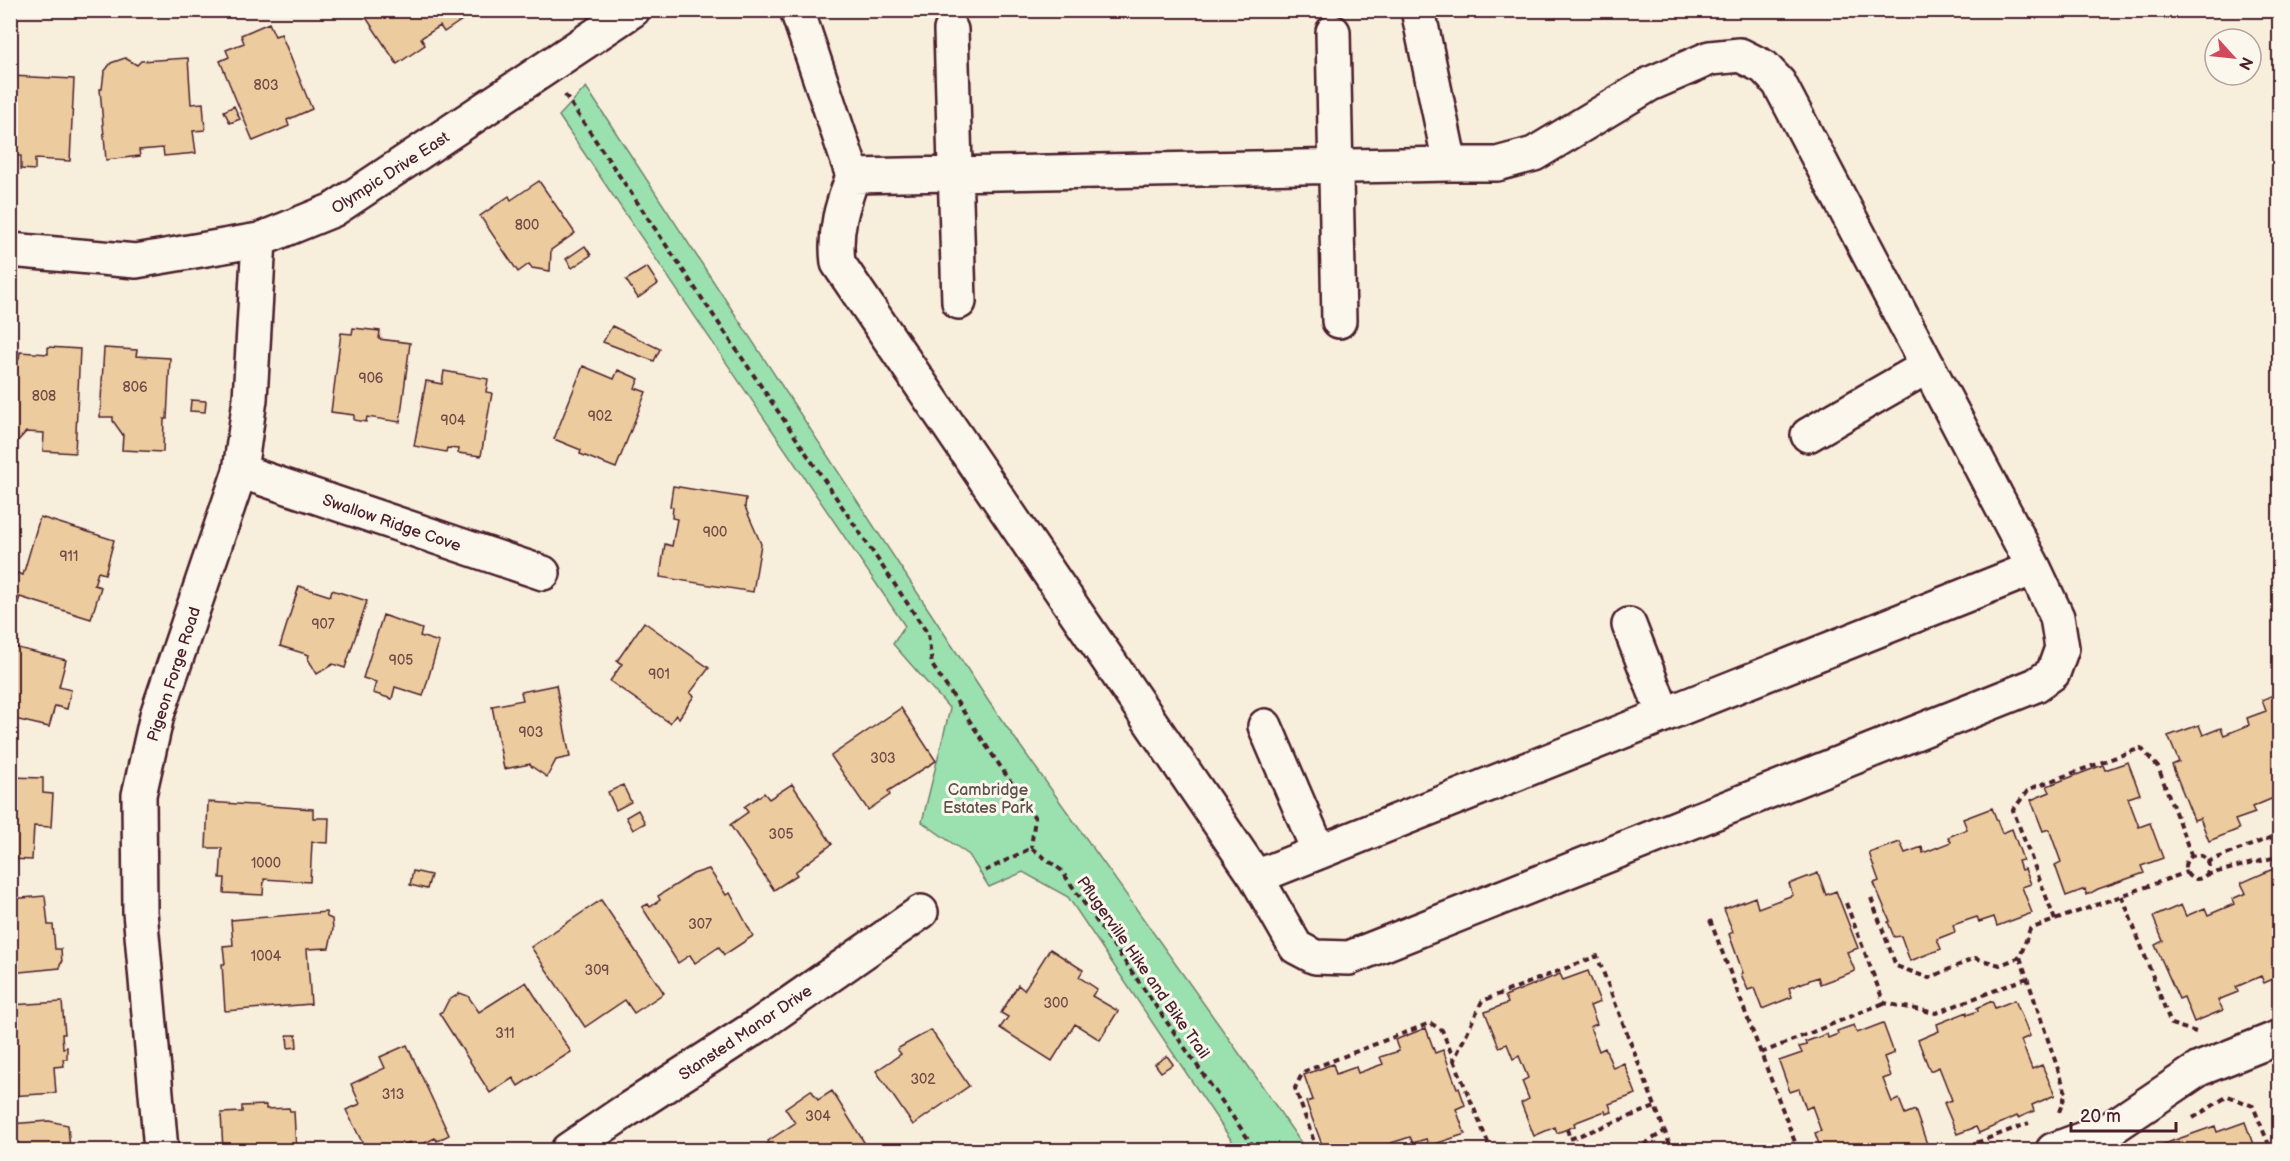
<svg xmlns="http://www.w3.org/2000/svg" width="2290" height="1161" font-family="'Balsamiq Sans',sans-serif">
  <rect width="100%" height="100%" fill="#f8eedc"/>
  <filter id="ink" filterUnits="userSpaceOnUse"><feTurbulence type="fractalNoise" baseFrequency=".0167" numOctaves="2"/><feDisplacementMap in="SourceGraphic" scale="12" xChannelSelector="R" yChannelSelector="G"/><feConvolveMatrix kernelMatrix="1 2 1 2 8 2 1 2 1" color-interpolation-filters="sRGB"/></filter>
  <g filter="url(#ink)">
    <path fill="#9ae1af" stroke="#72806d" stroke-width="1.5" d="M586,87l403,615 267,375 50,73h-68l-170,-253 -45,-25 -34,15 -20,-32 -47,-33 28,-113 -57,-65 12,-18 -346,-510z"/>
    <path fill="#eccb9e" stroke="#4a1f2b" stroke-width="1.5" d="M361,10h108l2,4 -27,18 -4,-6 -19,12 4,7 -28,19z
      M269,23l6,13 6,-2 31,75 -25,11 2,6 -36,15 -33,-80 9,-4 -3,-7 18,-7 -3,-8z
      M125,58l12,7 4,-4 47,-3 3,46 12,-1 2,27 -12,1 3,22 -32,3 -1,-8 -24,2 1,6 -34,4 -6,-71h2l2,-17 7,-9z
      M10,76l64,3 -4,82 -35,-2v11l-14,-1v-13h-11z
      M234,106l6,13 -10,4 -6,-12z
      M539,181l36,52 -24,17 -1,21 -18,-3 -3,-4 -11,8 -38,-56 29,-20 2,4z
      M585,246l6,9 -19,13 -6,-9z
      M647,267l11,17 -20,14 -12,-18z
      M612,326l48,23 -6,12 -51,-19z
      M353,328l27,3 -1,8 31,4 -10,79 -33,-5 -1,5 -12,-2v-5l-23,-3 10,-79 11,1z
      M48,347l32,2 -5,104 -32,-2 1,-18 -18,-1 -14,15 -2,-1v-88l9,1 1,-7 28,2z
      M104,348l33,2 -1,6 34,2 -3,61h-3l-1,33 -41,-2 1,-15 -10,-14v-4h-13z
      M583,366l31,13 4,-9 21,9 -4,9 11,4 -30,76 -36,-14 1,-4 -27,-11z
      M444,371l44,8 -2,13 6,1 -11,63 -23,-3 1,-4 -12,-1 -1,4 -32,-6 12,-65 16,3z
      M191,400l15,1 -1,11 -15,-1z
      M673,486l73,12 -1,9 16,37 -8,48 -93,-15 5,-33 7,2 5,-27 -5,-1 1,-11 -3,-1z
      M40,517l74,23 -9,34 -7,-2 -4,13 7,2 -10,32 -71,-22 -2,5 -8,-2v-29l13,4z
      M299,586l31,10 2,-6 35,11 -22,67 -12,-4 -16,10 -9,-15 1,-4 -29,-9z
      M383,615l39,14 -2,7 19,6 -16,54 -28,-9 -3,12 -19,-6 3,-11 -13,-4z
      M644,622l65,46 -19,25 4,3 -15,22 -3,-3 -6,8 -60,-42 12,-17 -5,-3z
      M10,646l56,14 -7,27 12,3 -4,19 -12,-3 -6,21 -39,-9z
      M556,685l14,72 -14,3 -9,17 -16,-11 -1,-2 -26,5 -12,-63 31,-6 -2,-8z
      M2280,692v111l-4,-6 -24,10 3,6 -20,7 4,9 -30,12 -9,-23 -6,2 -22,-55 7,-3 -11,-26 31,-11 4,10 18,-7 3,7 25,-10 -2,-7 19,-7 -4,-11z
      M901,708l35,53 -48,30 2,4 -22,15 -37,-54z
      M2128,762l12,32 -12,4 11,29 11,-4 13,35 -22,8 3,7 -46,16 -11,6 -2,-6 -19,7 -11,-31 6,-3 -12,-33 -6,2 -12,-31 19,-8 -3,-6 56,-21 2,5z
      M10,777l33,1v15l10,1 -2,33 -17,-1 -2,34 -22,-1z
      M792,784l40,60 -37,28 2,3 -23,15 -44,-65 18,-13 -4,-5 20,-14 5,6z
      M623,785l8,17 -15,8 -8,-18z
      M208,802l105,7v9h16l-1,25 -16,-1 -2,40 -46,-3 -1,16 -39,-2 1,-15h-5l2,-30h-16z
      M1992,808l10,25 10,-4 11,31 -5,1 3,9 4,-1 6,15 -9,3 10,26 -35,13 -3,-9 -15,5 -2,-5 -24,8 2,7 -18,7 4,10 -31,12 -9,-25 -7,1 -6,-15 2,-1 -16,-38 5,-2 -10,-28 31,-11 5,11 17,-6 1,6 28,-11 -3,-5 19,-8 -4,-10z
      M638,810l7,13 -12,7 -7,-13z
      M709,869l17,26 4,-2 23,43 -29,19 -5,-8 -24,16 -5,-8 -12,8 -36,-56 6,-3 2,3 10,-7 -2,-4 35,-22z
      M2273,869l7,14v93l-16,7 -3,-7 -25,11 2,5 -20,8 5,10 -29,12 -10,-25 -5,2 -24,-54 8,-4 -10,-24 28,-12 5,11 19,-8 3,7 26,-11 -2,-5 14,-6 -5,-10z
      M413,871l18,4 -4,14 -17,-4z
      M1818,873l8,22 10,-4 22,57 -11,4 8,19 -35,13 -2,-7 -29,11 3,9 -30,12 -8,-21 -6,2 -7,-16 2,-1 -14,-39 4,-2 -9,-23 31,-12 3,11 35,-13 -4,-11z
      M45,896l3,29h5l2,24h6l1,14 -2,1v4l-50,5v-74z
      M601,900l63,93 -30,20 -9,-13 -40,27 -54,-80z
      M326,912l1,5 5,2 1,10 -4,19 -22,1 4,55 -86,7 -3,-47h3l-2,-18 10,-1 -2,-25z
      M1050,949l33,21 -4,7 18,12 -5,7 26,15 -18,29 -25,-16 -23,37 -52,-33 8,-11 -7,-4 17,-28 6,5z
      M1588,971l12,31 -10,4 7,18 -7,3 9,24 6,-3 8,20 11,-5 12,31 -27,10 3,8 -6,2 -1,-3 -31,12 1,3 -18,7 -2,-6 -21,9 -13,-33 8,-4 -7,-18 6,-3 -9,-22 -6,3 -6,-15 -8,3 -14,-35 23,-9 -3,-7 55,-22 3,6z
      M526,982l45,70 -53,34 -5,-8 -23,15 -51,-80 4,-2 5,-10 12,-8 8,3 11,16z
      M2015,1000l15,36 -9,4 11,29 10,-4 13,30 -23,10 2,6 -16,7 -1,-2 -38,17 -3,-6 -19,7 -13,-31 8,-3 -13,-33 -9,4 -12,-31 21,-9 -2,-7 30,-12v3l11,-4 -1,-3 15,-7 3,7z
      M62,1002l3,32h-3l1,14 4,-1v12h-4l1,7 -10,1 2,26 -46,3v-91z
      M1883,1023l11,30 -10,4 7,19 -8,3 9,23 7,-3 6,15 10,-4 12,34 -17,6h-89l-6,-17 6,-2 -9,-25 -6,3 -7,-20 -9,3 -11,-31 23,-8 -3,-6 8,-2 -2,-3 22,-8 1,4 10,-4 -1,-3 17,-6 3,8z
      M1426,1028l9,25 8,-3 14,38h2l6,17 -9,4 9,25 -36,12 -3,-7 -13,4 -3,-6 -25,8 2,5h-63l-18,-48 7,-2 -9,-25 29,-11 3,10 20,-7 2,6 25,-9 -3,-7 19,-6 -4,-11z
      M931,1030l38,56 -56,39 -37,-54 25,-17 -4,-5z
      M287,1035h9l1,12 -9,1z
      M407,1045l42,90 -12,6 -2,-3 -22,11 -3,-7 -9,4 2,4h-37l-20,-40 14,-6 -9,-20 34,-16 -5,-11z
      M1167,1056l6,8 -12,8 -6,-8z
      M811,1090l7,10 14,-9 37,59h-111l11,-7 -1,-2 27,-18 -10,-15z
      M266,1105v4l23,-1 1,3h4l2,39h-73l-2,-37 21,-1v-6z
      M49,1121l19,4 2,25h4h-64v-26z
      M2245,1122l10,28h-91l-3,-5 54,-19 2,6z"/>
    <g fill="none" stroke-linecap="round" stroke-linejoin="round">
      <defs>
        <path id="minor" d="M797,10l56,166 597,-12 -32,-154
          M951,30l8,272
          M1333,32l6,289
          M853,176c-11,30 -19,54 -15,87l418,614 778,-309 -255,-485 -15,-16 -24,-12 -30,3 -60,26 -116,70 -37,10h-47
          M10,250l126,11 123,-21 74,-30 300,-200
          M1808,435l120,-69
          M240,471l303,102
          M1629,625l35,90
          M1265,726l54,126
          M1256,877l40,70 19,10 34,1 687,-273 17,-12 9,-25 -5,-31 -23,-49
          M161,1150l-21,-238 -1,-117 18,-80 83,-244 10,-72 9,-159
          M568,1150l56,-38 135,-87 162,-113
          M2053,1150l57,-21 89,-60 81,-32"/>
      </defs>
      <use href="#minor" stroke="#4a1f2b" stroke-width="38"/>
      <path stroke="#4a1f2b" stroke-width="4" stroke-dasharray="6 4.5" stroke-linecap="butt" d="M565,95l363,539 4,31 103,153 -4,30
        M2185 867a12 12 0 1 1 24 0a12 12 0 1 1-24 0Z
        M2207,862l73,-28
        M985,871l46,-23 30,22 195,280
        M2206,875l74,-19
        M2122,896l49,128 25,8
        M1871,898l25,68 33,12 46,-20 25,7 20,-8
        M1846,903l38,100 52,10 91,-35
        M1710,920l88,230
        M2055,920l-42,-110 16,-21 112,-41 17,19 34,90
        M1761,1053l123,-50
        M1454,1060l37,90
        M2059,1112l7,-19 -46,-136 10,-28 157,-57
        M2193,1118l35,-22 25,10 18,44
        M1567,1129l3,10 85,-32
        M1317,1150l-22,-62 8,-16 127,-49 12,7 12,30 28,-59 115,-45 75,194
        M1635,1150l30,-19
        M1957,1150l72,-27"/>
      <use href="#minor" stroke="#fbf7ec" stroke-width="33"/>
    </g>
  </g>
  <g text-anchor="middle" stroke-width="6" stroke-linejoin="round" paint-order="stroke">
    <g font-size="14" fill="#724a48">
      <text x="266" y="90">803</text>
      <text x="527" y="230">800</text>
      <text x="371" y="383">906</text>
      <text x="135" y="392">806</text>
      <text x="44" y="401">808</text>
      <text x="600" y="421">902</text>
      <text x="453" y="425">904</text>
      <text x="715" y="537">900</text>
      <text x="69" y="561">911</text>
      <text x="323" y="629">907</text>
      <text x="401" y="665">905</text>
      <text x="659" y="679">901</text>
      <text x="531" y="737">903</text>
      <text x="883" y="763">303</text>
      <text x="781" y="839">305</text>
      <text x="266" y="868">1000</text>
      <text x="700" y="929">307</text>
      <text x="266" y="961">1004</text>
      <text x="597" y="975">309</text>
      <text x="1056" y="1008">300</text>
      <text x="505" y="1038">311</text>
      <text x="923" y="1084">302</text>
      <text x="393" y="1099">313</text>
      <text x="818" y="1121">304</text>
    </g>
    <g font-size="16" fill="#4a1f2b" stroke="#fbf7ec">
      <text transform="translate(390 172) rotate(-33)" y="6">Olympic Drive East</text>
      <text transform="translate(392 522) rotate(19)" y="6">Swallow Ridge Cove</text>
      <text transform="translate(173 674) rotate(-72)" y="6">Pigeon Forge Road</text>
      <text transform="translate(1144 967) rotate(55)" y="6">Pflugerville Hike and Bike Trail</text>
      <text transform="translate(745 1032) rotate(-34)" y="6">Stansted Manor Drive</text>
    </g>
    <g font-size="16" fill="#5e504c" stroke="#fbf7ec">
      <text x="988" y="795">Cambridge<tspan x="988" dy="18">Estates Park</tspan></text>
    </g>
  </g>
  <rect width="2290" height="1161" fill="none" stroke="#fbf7ec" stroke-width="36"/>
  <rect x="18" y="18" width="2254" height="1125" fill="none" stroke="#4a1f2b" stroke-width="2" filter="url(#ink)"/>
  <g transform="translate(2233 57) rotate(117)"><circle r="28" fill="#fbf7ec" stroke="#b4a19f" stroke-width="1.5"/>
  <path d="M0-4.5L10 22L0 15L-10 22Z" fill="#d1495b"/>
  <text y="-9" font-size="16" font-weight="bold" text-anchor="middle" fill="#4a1f2b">N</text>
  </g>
  <path d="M2071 1122v9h105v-9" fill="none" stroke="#4a1f2b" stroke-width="3"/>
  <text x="2080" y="1122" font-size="18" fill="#4a1f2b" stroke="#fbf7ec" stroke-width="4.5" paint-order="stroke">20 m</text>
</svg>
